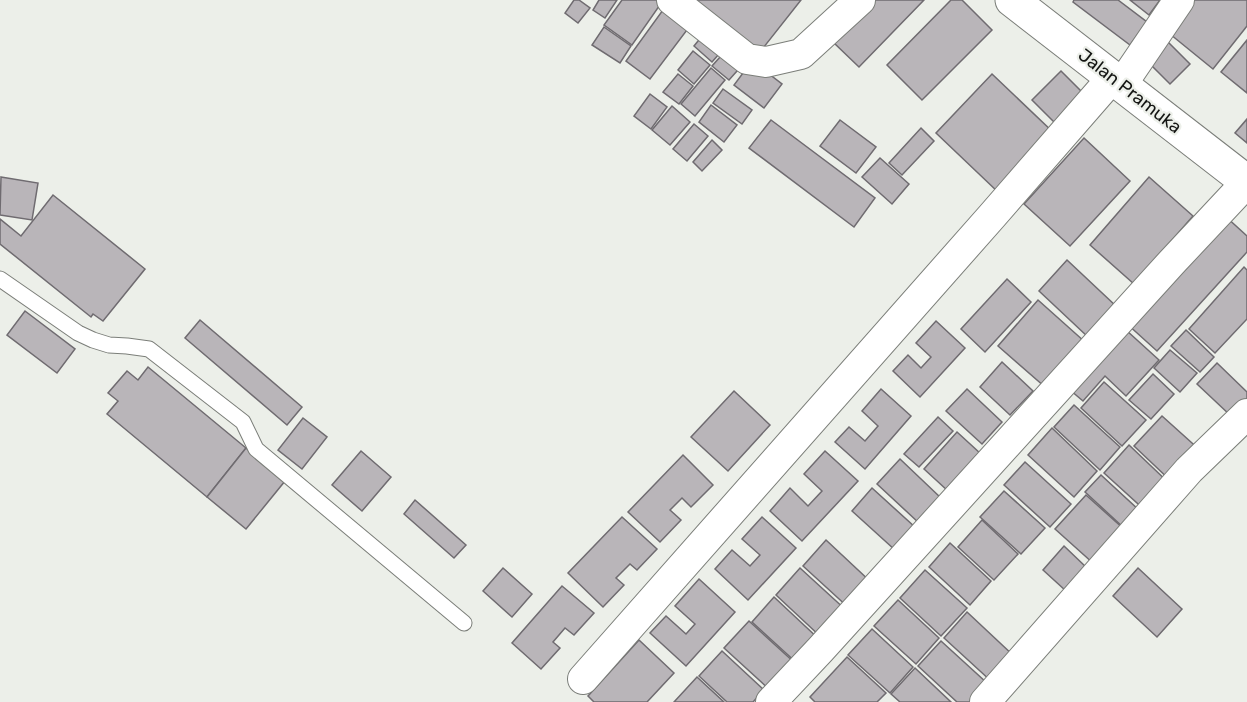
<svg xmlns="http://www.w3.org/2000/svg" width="1247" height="702" font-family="Rubik,sans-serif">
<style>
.building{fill:#b9b5b9;stroke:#6f6b70;stroke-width:1.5}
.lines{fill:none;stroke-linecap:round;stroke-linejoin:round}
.service-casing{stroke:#7b7e79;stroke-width:17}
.minor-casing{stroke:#7b7e79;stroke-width:32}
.primary-casing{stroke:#7b7e79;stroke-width:35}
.service{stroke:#fff;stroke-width:15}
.minor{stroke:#fff;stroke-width:30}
.primary{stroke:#fff;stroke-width:33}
.labels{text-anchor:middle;stroke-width:4.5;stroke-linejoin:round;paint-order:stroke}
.street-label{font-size:18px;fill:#141513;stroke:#ecefe9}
</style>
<rect width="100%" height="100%" fill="#ecefe9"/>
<g class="building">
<path d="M574,0H579L590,8L578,23L565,13Z"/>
<path d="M599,0H617L605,18L593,10Z"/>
<path d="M622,0H659L662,2L632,45L604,25Z"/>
<path d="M684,0H801L756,57Z"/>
<path d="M875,0H924L859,67L834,43Z"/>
<path d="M951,0H962L992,30L922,100L887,65Z"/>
<path d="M1074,0H1118L1147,22L1130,45L1073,2Z"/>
<path d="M1130,0H1160L1149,15Z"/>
<path d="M1189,0H1247V26L1213,69L1165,30Z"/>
<path d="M668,3L693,22L650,79L626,61Z"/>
<path d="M604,27L631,46L620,63L592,45Z"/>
<path d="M707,30L726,46L712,62L694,46Z"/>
<path d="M1166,40L1190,64L1170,84L1146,60Z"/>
<path d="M1247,40V93L1221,72Z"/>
<path d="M729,47L745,62L729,80L712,66Z"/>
<path d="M693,51L710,65L694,84L678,70Z"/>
<path d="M752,61L782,84L764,108L734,85Z"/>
<path d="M711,68L725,80L695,116L681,104Z"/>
<path d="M1061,71L1088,98L1059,127L1032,100Z"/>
<path d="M678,74L693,86L679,104L663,92Z"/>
<path d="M992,74L1055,134L999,193L936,133Z"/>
<path d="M723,89L752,110L742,124L713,103Z"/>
<path d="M650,94L667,107L651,129L634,116Z"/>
<path d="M711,105L737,125L724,142L699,122Z"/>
<path d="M672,106L690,122L670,145L652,130Z"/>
<path d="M1247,119V143L1235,133Z"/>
<path d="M771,120L875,198L854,227L749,148Z"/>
<path d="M840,120L876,147L856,173L820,146Z"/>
<path d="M694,124L708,136L687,161L673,149Z"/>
<path d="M921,128L934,141L902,175L889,163Z"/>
<path d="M1084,138L1130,181L1070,246L1024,204Z"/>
<path d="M712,140L722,150L702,171L693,162Z"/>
<path d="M880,158L909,184L892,204L862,177Z"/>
<path d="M1,177L38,183L32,220L0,215Z"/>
<path d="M1149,177L1193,216L1134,284L1090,245Z"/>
<path d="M53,195L145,269L103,321L93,314L91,317L0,244V219L21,236Z"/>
<path d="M1224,215L1247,236V252L1157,351L1126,323Z"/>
<path d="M1067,260L1117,307L1088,337L1039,291Z"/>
<path d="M1244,267L1247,270V319L1215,353L1189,329Z"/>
<path d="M1007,279L1031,302L985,352L961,329Z"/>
<path d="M1038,300L1085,342L1045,387L998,346Z"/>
<path d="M25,311L75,349L57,373L7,335Z"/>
<path d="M200,320L302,407L287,425L185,338Z"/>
<path d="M936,321L965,348L920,397L893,371L908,355L921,368L931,357L916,343Z"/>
<path d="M1126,330L1159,360L1126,396L1105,376L1083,401L1070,390Z"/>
<path d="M1186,330L1214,357L1200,372L1171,346Z"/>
<path d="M1170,350L1197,373L1180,392L1154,368Z"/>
<path d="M1002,362L1033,391L1010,415L980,387Z"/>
<path d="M1217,363L1247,392V399L1231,416L1197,384Z"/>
<path d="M148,367L246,448L207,497L107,414L118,401L108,393L127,371L138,380Z"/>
<path d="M1153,374L1174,394L1151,419L1129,400Z"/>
<path d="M1104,382L1146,420L1122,446L1081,408Z"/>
<path d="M881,389L911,416L865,469L835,442L849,427L865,441L878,426L862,411Z"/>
<path d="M967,389L1002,422L982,444L946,411Z"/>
<path d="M734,391L770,425L728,471L691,437Z"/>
<path d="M1074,405L1120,447L1100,470L1054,427Z"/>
<path d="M1162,416L1202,452L1173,483L1134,446Z"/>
<path d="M938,417L953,431L919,467L904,454Z"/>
<path d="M303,418L327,437L302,469L278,450Z"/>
<path d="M1052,428L1097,471L1074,497L1028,455Z"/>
<path d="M957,432L981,454L948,491L924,469Z"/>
<path d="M1129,445L1172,486L1148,513L1104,473Z"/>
<path d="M246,448L285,481L246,529L207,497Z"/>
<path d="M361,451L391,477L362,511L332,485Z"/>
<path d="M825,451L858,481L802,541L770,511L790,488L808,506L822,491L804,474Z"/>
<path d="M683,455L713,485L691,507L682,498L670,510L681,520L660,542L628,512Z"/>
<path d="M900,459L941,498L919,523L877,484Z"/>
<path d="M1025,462L1071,504L1050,527L1004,485Z"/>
<path d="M1101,475L1140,511L1124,528L1085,492Z"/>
<path d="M872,488L916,528L895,550L852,511Z"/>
<path d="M1004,491L1045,528L1021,554L980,517Z"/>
<path d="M1086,495L1125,530L1094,564L1055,529Z"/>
<path d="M415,500L466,545L454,558L404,514Z"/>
<path d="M622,517L657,549L637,570L630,564L616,578L624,585L603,607L568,573Z"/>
<path d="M762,517L796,548L748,600L715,569L732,550L750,566L760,555L742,539Z"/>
<path d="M982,520L1018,554L994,580L958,547Z"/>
<path d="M826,540L873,584L850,609L803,566Z"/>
<path d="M950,543L991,581L970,605L929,567Z"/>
<path d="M1064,546L1087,568L1066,591L1043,570Z"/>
<path d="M503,568L532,594L512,617L483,591Z"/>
<path d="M800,568L847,611L822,638L776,595Z"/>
<path d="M1138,568L1182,609L1157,637L1113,596Z"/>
<path d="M925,570L967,608L941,636L900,598Z"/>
<path d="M699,579L735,612L686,666L650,633L666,616L686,634L695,624L675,606Z"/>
<path d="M562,586L594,613L574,635L565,628L553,642L560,648L541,669L512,643Z"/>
<path d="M774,597L821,641L799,665L752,622Z"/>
<path d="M898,600L939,638L916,664L874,626Z"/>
<path d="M967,612L1015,657L992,682L944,638Z"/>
<path d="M749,621L796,664L771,691L724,648Z"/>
<path d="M872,629L913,667L890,693L848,655Z"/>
<path d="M639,640L674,673L647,702H594L588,696Z"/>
<path d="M941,641L987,683L970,702H957L918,666Z"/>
<path d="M722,651L764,690L753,702H727L699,676Z"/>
<path d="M847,657L886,693L877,702H815L810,697Z"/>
<path d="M915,668L951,702H900L891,694Z"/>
<path d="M697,677L724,702H674Z"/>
</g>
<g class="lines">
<defs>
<path id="service" d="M0,279L78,333L93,340L109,345L127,346L149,349L243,422L256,449L464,623"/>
<g id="minor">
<path d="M672,0L747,59L766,62L801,54L860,0"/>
<path d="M1122,84L1179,0"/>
<path d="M583,679L992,216L1113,77"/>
<path d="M771,702L820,650L1172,262L1247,182"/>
<path d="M985,702L1189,470L1247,414"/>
</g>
<path id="primary" d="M1012,0L1247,182"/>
</defs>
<use href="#service" class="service-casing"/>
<use href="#minor" class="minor-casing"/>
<use href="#primary" class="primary-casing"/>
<use href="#service" class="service"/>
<use href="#minor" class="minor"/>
<use href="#primary" class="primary"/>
</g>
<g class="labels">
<g class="street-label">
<text transform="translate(1130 91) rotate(38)" y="6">Jalan Pramuka</text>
</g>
</g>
</svg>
